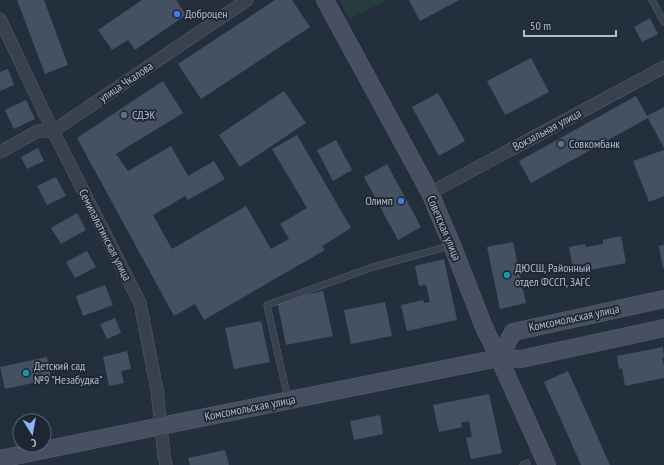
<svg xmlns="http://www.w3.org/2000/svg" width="664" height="465" font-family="'PT Sans Narrow',sans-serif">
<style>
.green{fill:#263c3f}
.building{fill:#455162}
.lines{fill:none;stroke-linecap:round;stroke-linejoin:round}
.service-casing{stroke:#565f6c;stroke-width:7}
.minor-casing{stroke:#565f6c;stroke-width:13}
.secondary-casing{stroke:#565f6c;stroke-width:18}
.service{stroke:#38414e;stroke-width:6}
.minor{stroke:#38414e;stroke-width:12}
.secondary{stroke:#465061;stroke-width:17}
.shop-dot{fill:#3f7fe0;stroke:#1d2633;stroke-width:1.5}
.service-dot{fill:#5c6f8a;stroke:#1d2633;stroke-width:1.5}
.culture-dot{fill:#0f9aa8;stroke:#1d2633;stroke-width:1.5}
.labels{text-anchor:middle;stroke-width:3.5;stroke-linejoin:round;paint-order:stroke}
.poi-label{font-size:12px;fill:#b4bcc9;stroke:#1d2633;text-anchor:start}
.street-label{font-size:12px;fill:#b4bcc9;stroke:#1d2633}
</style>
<rect width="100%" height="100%" fill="#242f3e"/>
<path class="green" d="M340,0H388L349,19Z"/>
<g class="building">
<path d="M17,0H44L68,65L45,74Z"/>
<path d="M142,0H176L186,15L135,50L128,40L112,50L98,30Z"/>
<path d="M275,0H292L310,27L201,99L178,64Z"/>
<path d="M409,0H459L420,21Z"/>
<path d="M650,18L658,34L642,42L634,27Z"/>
<path d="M531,58L549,92L505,115L487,81Z"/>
<path d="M8,69L14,85L0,91V72Z"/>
<path d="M163,81L183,113L116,154L128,171L171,146L188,176L214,161L225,179L188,200L185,196L153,215L172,249L246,206L271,249L289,239L280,224L307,208L272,149L297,135L351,228L322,246L325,250L204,320L195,304L174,316L77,138Z"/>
<path d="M284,91L306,123L240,167L219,135Z"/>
<path d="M438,93L465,141L439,156L412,107Z"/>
<path d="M636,96L647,116L664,107V148L648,118L531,183L519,161Z"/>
<path d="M26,100L35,119L14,129L5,110Z"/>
<path d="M336,140L352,170L333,181L317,150Z"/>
<path d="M38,148L44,161L27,169L21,157Z"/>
<path d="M664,150V196L649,202L633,161Z"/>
<path d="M387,164L421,227L398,240L364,177Z"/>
<path d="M56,177L66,196L47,205L37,186Z"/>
<path d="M77,213L86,230L61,244L51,228Z"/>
<path d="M621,236L626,263L574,273L569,247L585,244L586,247L603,244V240Z"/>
<path d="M513,242L526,303L500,309L487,247Z"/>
<path d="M664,245V268H663L659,246Z"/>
<path d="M87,251L96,267L75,278L66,262Z"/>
<path d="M444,259L457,320L407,331L401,305L423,300L424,303L430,302L426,285L419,286L415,266Z"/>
<path d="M105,285L113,305L83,316L76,296Z"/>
<path d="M323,291L333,336L286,345L277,301Z"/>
<path d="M385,302L392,336L351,344L344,310Z"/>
<path d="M115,318L121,333L107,339L100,324Z"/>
<path d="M261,321L270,362L234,369L225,328Z"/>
<path d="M663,347L664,358H662L664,365V378L625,386L622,368L619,369L617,356Z"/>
<path d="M127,351L131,369L121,371L124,383L109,386L103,357Z"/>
<path d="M47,357L51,379L5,389L0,367Z"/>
<path d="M568,371L610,465H581L544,382Z"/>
<path d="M489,394L502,453L471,459L466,438L472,437L469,421L461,423L462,427L439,432L433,405Z"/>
<path d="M380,415L383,434L354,440L350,421Z"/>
<path d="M225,450L229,465H190L188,458Z"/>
</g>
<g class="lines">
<defs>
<g id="service">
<path d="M652,0L664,22"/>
<path d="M288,399L267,305L373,267L450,246"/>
<path d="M523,465L527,463"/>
</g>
<g id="minor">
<path d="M0,19L53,131L140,303L157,390L164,456L166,465"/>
<path d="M0,152L38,131H53L247,0"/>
<path d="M430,193L664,67"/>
</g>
<g id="secondary">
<path d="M325,0L430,193L452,245L484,327L499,358L547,465"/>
<path d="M499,358L513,332L664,299"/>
<path d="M0,459L161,426L499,358L521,359L664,328"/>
</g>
</defs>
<use href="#service" class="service-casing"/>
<use href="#minor" class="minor-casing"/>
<use href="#secondary" class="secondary-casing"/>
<use href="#service" class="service"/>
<use href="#minor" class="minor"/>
<use href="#secondary" class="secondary"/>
</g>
<g class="shop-dot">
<circle cx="177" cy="14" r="4"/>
<circle cx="401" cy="201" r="4"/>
</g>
<g class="service-dot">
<circle cx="124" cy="115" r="4"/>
<circle cx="561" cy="144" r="4"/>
</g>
<g class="culture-dot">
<circle cx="507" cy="275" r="4"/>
<circle cx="26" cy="373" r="4"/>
</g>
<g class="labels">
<g class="poi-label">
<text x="185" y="18">Доброцен</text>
<text x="132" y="119">СДЭК</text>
<text x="569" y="148">Совкомбанк</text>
<text x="393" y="205" text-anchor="end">Олимп</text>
<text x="515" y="272">ДЮСШ, Районный<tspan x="515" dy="14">отдел ФССП, ЗАГС</tspan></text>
<text x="34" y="370">Детский сад<tspan x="34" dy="14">№9 "Незабудка"</tspan></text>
</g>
<g class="street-label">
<text transform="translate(126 82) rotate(-34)" y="4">улица Чкалова</text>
<text transform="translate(547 130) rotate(-28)" y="4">Вокзальная улица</text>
<text transform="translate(444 228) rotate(67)" y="4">Советская улица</text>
<text transform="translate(105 235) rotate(63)" y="4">Семипалатинская улица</text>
<text transform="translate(574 318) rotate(-12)" y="4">Комсомольская улица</text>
<text transform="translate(250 408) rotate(-11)" y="4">Комсомольская улица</text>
</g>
</g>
<g transform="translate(32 433) rotate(169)"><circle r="19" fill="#1d2633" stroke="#59626f"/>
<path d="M0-3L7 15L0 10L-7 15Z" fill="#8ab4f8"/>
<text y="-6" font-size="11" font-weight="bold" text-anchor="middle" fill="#b4bcc9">С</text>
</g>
<path d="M524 30v6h92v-6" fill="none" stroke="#b4bcc9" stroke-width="2"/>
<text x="530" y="30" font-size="12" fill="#b4bcc9" stroke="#1d2633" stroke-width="3" paint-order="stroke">50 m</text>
</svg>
